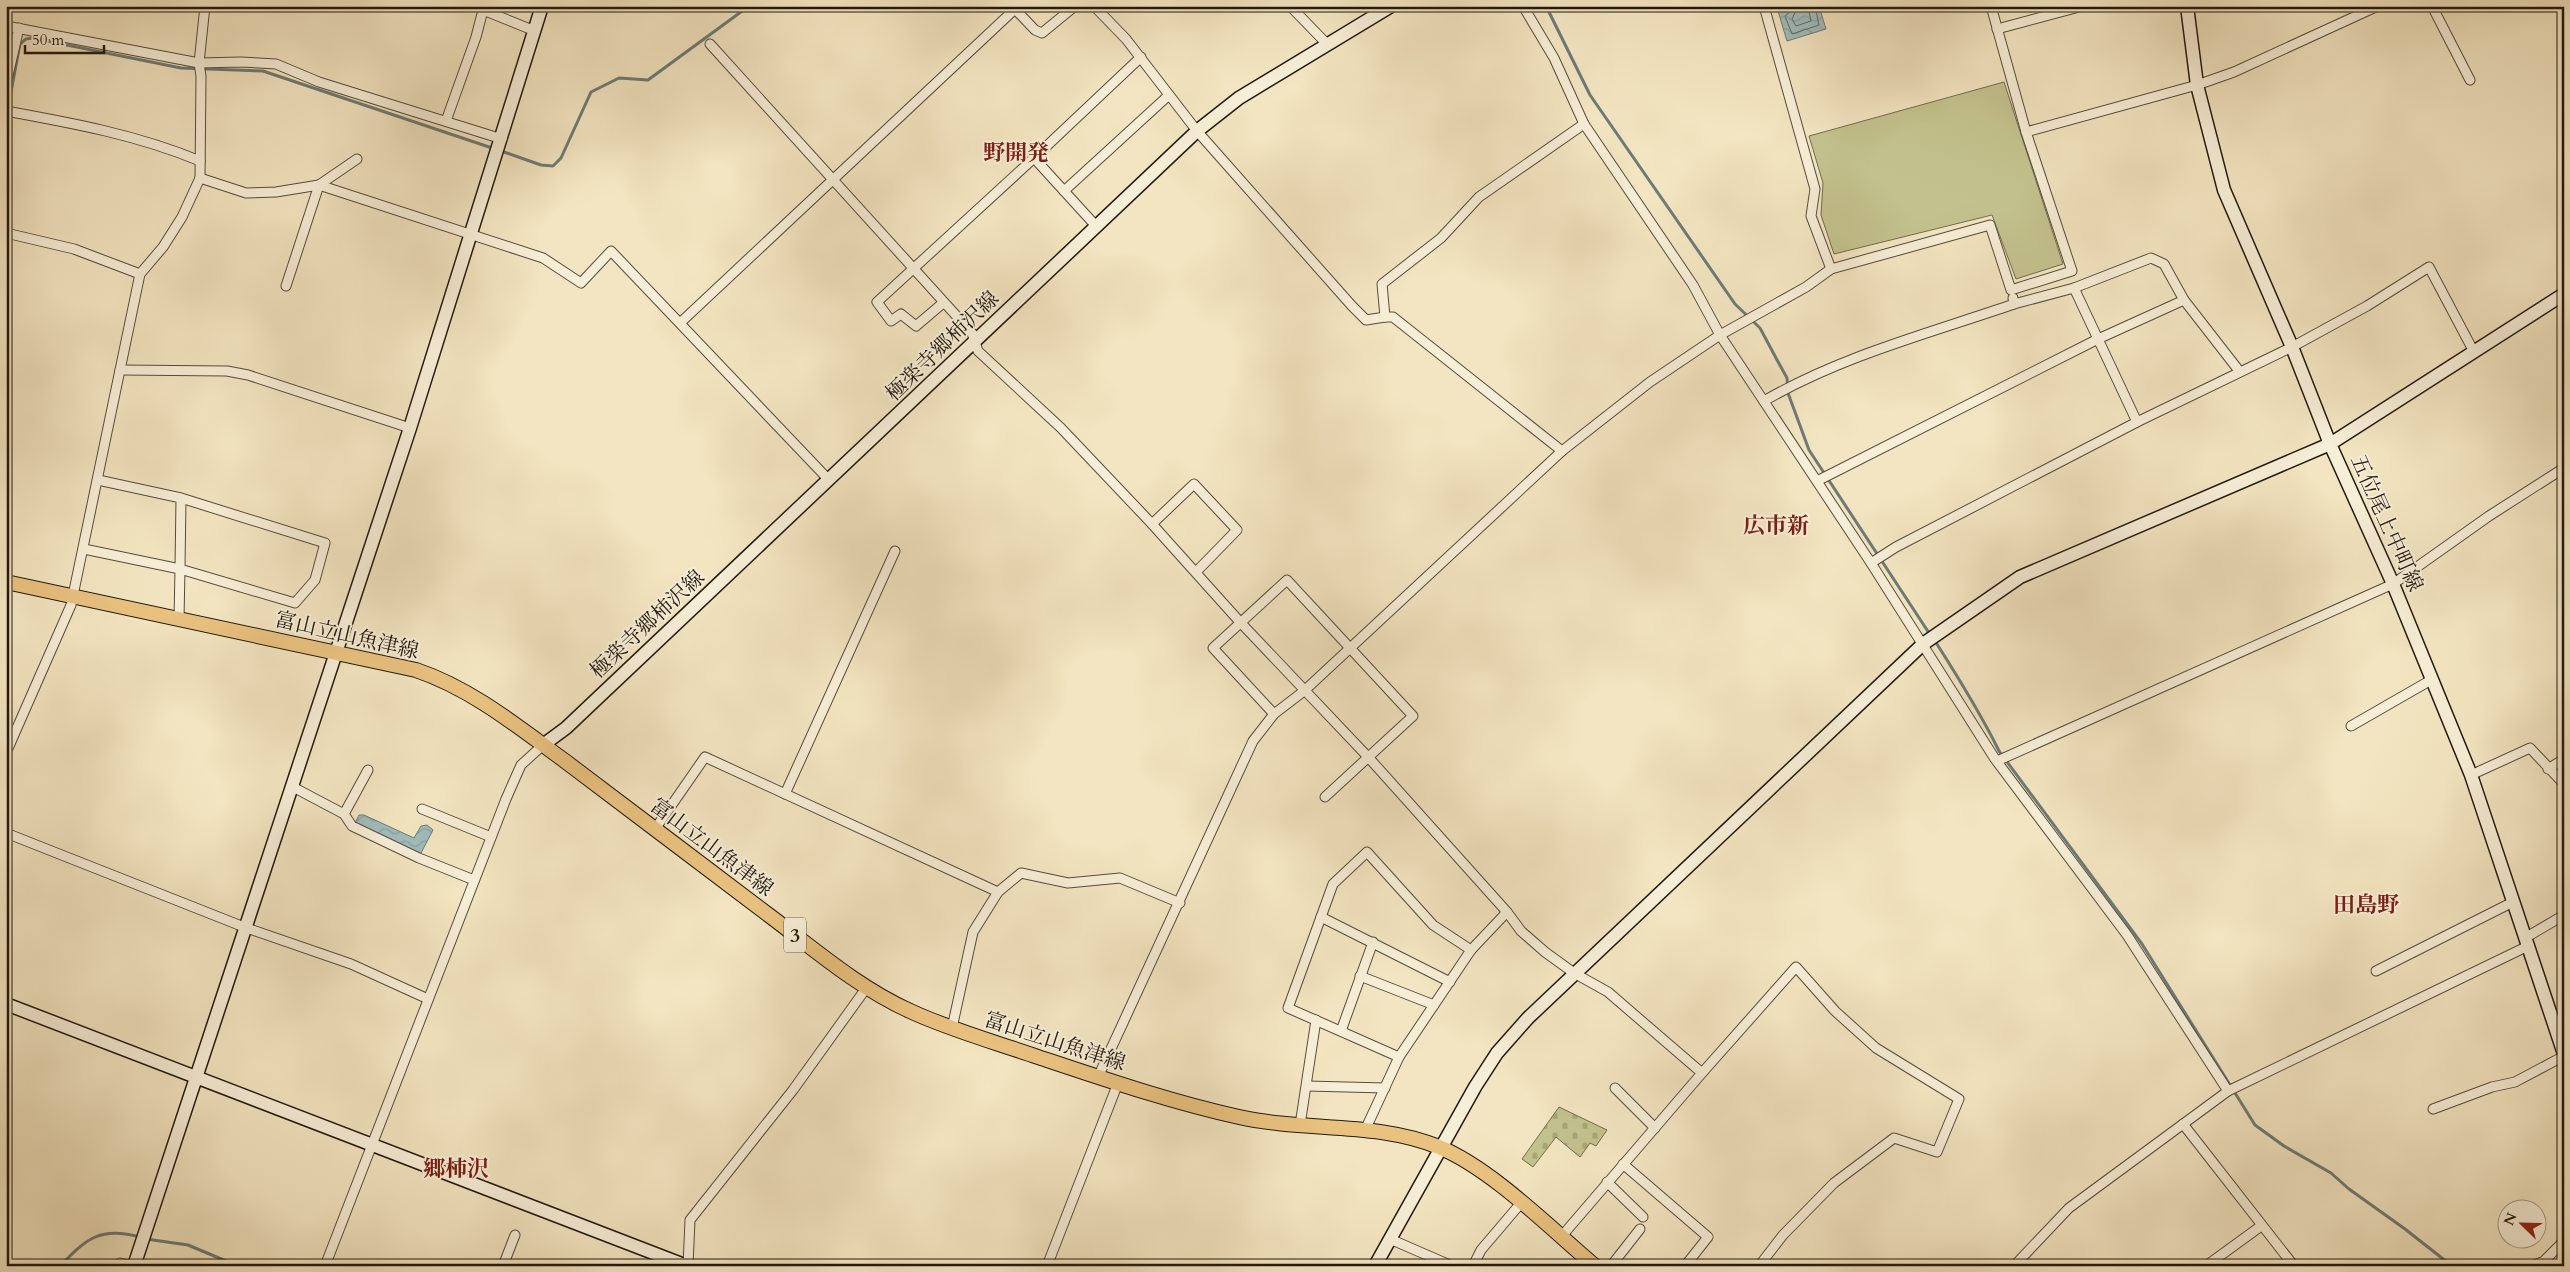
<svg xmlns="http://www.w3.org/2000/svg" width="2570" height="1272" font-family="Cardo,'Noto Serif JP',serif">
<style>
.cemetery{fill:url(#cemetery-stones);stroke:#726e4e}
.pitch{fill:#c3c28e;stroke:#726e4e}
.water{fill:url(#water-waves);stroke:#6d7b77}
.lines{fill:none;stroke-linecap:round;stroke-linejoin:round}
.shore{stroke:#606a66;stroke-width:1}
.stream{stroke:#6d7b77;stroke-width:3}
.street-casing{stroke:#564c3c;stroke-width:11}
.secondary-casing{stroke:#21190f;stroke-width:15}
.primary-casing{stroke:#21190f;stroke-width:16}
.street{stroke:#f7eed7;stroke-width:9}
.secondary{stroke:#f7eed7;stroke-width:12}
.primary{stroke:#eac280;stroke-width:14}
.labels{text-anchor:middle;stroke-width:4;stroke-linejoin:round;paint-order:stroke}
.shield{fill:#f7eed7;stroke:#61594b;stroke-width:1}
.shield-label{font-size:20px;font-weight:bold;fill:#21190f}
.street-label{font-size:21px;fill:#21190f;stroke:#f7eed7}
.neighbourhood-label{font-size:22px;font-weight:bold;fill:#7a1f14;stroke:#f7eed7}
</style>
<defs>
<pattern id="cemetery-stones" width="16" height="16" patternUnits="userSpaceOnUse" patternTransform="scale(1.25)"><rect width="16" height="16" fill="#c3c28e"/><path d="M2 7V4a2 2 0 0 1 4 0v3zM10 15v-3a2 2 0 0 1 4 0v3z" fill="#a7a679"/></pattern>
<pattern id="water-waves" width="16" height="10" patternUnits="userSpaceOnUse" patternTransform="scale(1.25)"><rect width="16" height="10" fill="#a0bcbd"/><path d="M0 5q4-4 8 0t8 0" fill="none" stroke="#8aa1a1"/></pattern>
</defs>
<rect width="100%" height="100%" fill="#f3e5c1"/>
<filter id="stains"><feTurbulence type="fractalNoise" baseFrequency=".004" numOctaves="4"/><feColorMatrix values="0 0 0 0 .2 0 0 0 0 .09 0 0 0 0 .02 0 0 0 .5 -.17"/></filter>
<radialGradient id="worn" r=".72"><stop offset=".6" stop-color="#630" stop-opacity="0"/><stop offset="1" stop-color="#630" stop-opacity=".3"/></radialGradient>
<path class="cemetery" d="M1559,1107L1607,1130L1596,1146L1590,1143L1580,1157L1556,1137L1533,1167L1522,1159Z"/>
<path class="pitch" d="M2004,82L2063,264L2016,279L1992,215L1834,254L1821,215L1823,183L1809,136Z"/>
<g class="water">
<path d="M1794,6H1819L1826,29L1787,41L1778,11Z"/>
<path d="M359,815H364L414,838L421,826L427,825L433,830L420,855L355,823Z"/>
</g>
<g class="lines">
<g class="shore">
<path d="M1792,6L1791,11L1785,16L1792,34L1819,25L1815,6"/>
<path d="M1798,6L1792,19L1796,26L1811,21L1808,6"/>
</g>
<g class="stream">
<path d="M1546,6L1590,95L1735,304L1760,328L1776,358L1787,378L1788,393L1809,450L1931,636"/>
<path d="M6,118L20,44L26,39L32,38L181,68L263,71L495,149"/>
<path d="M501,151L541,165L553,166L561,158L591,92L619,78L648,80L749,6"/>
<path d="M1935,641C1958,677 1980,712 1999,751L2142,944L2255,1125L2284,1146L2331,1173L2349,1189L2405,1229L2452,1266"/>
<path d="M146,1239L188,1245L238,1266"/>
<path d="M60,1266C86,1239 100,1226 140,1237"/>
</g>
<defs>
<g id="street">
<path d="M1094,6L1126,39L1197,131L1352,306L1366,320L1385,317"/>
<path d="M1290,6L1327,44"/>
<path d="M1523,6L1554,58L1584,124L1693,285L1720,335L1871,563L1995,759L2127,935L2228,1091"/>
<path d="M1764,6L1815,189L1811,216L1831,269"/>
<path d="M2432,6L2470,80"/>
<path d="M6,26L199,63L241,62L276,64L319,82L502,139"/>
<path d="M1997,29L2083,6"/>
<path d="M710,44L972,333L978,351L1061,428L1152,524L1240,622L1369,758L1507,912L1521,931L1545,952L1574,973L1608,992L1702,1073"/>
<path d="M6,84L19,28"/>
<path d="M6,111C72,123 138,135 200,161"/>
<path d="M446,121L476,37L483,10L535,31"/>
<path d="M2026,132L2197,85L2234,72L2378,6"/>
<path d="M357,159L319,185L543,258L581,283L611,251L828,479"/>
<path d="M200,178L246,193L276,192L319,185L286,286"/>
<path d="M1064,191L1169,95"/>
<path d="M1096,226L1034,158L1141,57"/>
<path d="M6,233L74,249L140,274"/>
<path d="M2151,258L2164,264L2184,300L2098,339L2074,288Z"/>
<path d="M2013,298L2014,304L2074,288"/>
<path d="M2184,300L2240,372"/>
<path d="M943,303L916,326L901,314L891,321L877,302L1034,158"/>
<path d="M680,323L1015,9L1035,30L1042,33L1075,6"/>
<path d="M120,370L227,371L248,375L410,428"/>
<path d="M1764,401C1841,356 1930,333 2014,304"/>
<path d="M1562,451L1393,317H1385L1382,284L1441,238L1479,197L1584,124"/>
<path d="M98,480L181,498L180,569L295,603L315,580L325,543L181,498"/>
<path d="M1817,481L2098,339L2137,422"/>
<path d="M1152,524L1194,484L1237,530L1196,572"/>
<path d="M84,549L180,569L179,619"/>
<path d="M1871,563L1896,547L2137,422L2292,347L2367,306L2429,267L2474,352"/>
<path d="M1274,714L1213,648L1287,580L1413,716L1325,797"/>
<path d="M2351,726L2431,680"/>
<path d="M6,753L71,605L140,274L163,247L182,217L200,178L201,76L199,63L205,6"/>
<path d="M1997,761L2393,584L2489,516L2564,468"/>
<path d="M2548,769L2564,759"/>
<path d="M2471,775L2530,748L2564,784"/>
<path d="M291,786L344,814L352,826L419,858L474,880"/>
<path d="M785,794L895,551"/>
<path d="M422,809L491,837"/>
<path d="M344,814L368,770"/>
<path d="M655,829L705,757L998,892"/>
<path d="M6,833L244,927L351,964L428,999"/>
<path d="M1321,917L1450,982"/>
<path d="M2525,938L2564,915"/>
<path d="M2376,971L2513,902"/>
<path d="M1360,976L1434,1005"/>
<path d="M952,1028L973,932L998,892L1021,873L1068,883L1120,878L1180,903"/>
<path d="M1341,1031L1373,942"/>
<path d="M1399,1057L1288,1008L1333,884L1367,852L1433,925L1471,950"/>
<path d="M1098,1077L1253,741L1274,714L1304,691L1562,451L1650,382L1720,335L1806,287L1831,269L1990,225L2011,290L2072,271L2026,132L1991,6"/>
<path d="M1307,1086L1385,1088"/>
<path d="M1615,1088L1655,1128"/>
<path d="M2433,1109L2492,1087L2515,1082L2564,1056"/>
<path d="M2183,1124L2294,1266"/>
<path d="M1300,1125L1316,1020"/>
<path d="M1366,1128L1399,1057L1471,950L1507,912"/>
<path d="M1623,1164L1708,1237L1685,1266"/>
<path d="M1607,1182L1643,1217"/>
<path d="M1561,1237L1702,1073L1796,967L1835,1011L1876,1048L1959,1099L1937,1152L1894,1138L1834,1183L1783,1235L1759,1266"/>
<path d="M1390,1239L1452,1266"/>
<path d="M119,1266L120,1263L131,1266"/>
<path d="M325,1266L506,799L521,765L543,745"/>
<path d="M503,1266L515,1235"/>
<path d="M688,1266L690,1220L793,1090L867,987"/>
<path d="M1047,1266L1118,1083"/>
<path d="M1473,1266L1481,1250L1521,1203"/>
<path d="M1611,1266L1640,1229"/>
<path d="M2014,1266L2069,1208L2228,1091L2528,946"/>
<path d="M2206,1266L2261,1226"/>
<path d="M2532,1266L2544,1261L2564,1241"/>
</g>
<g id="secondary">
<path d="M2187,6L2197,85L2224,190L2292,347L2330,444L2393,584L2471,775L2564,1054"/>
<path d="M543,745L566,728L1197,131L1239,98L1391,6"/>
<path d="M6,1004L687,1266"/>
<path d="M134,1266L410,428L542,6"/>
<path d="M1375,1266L1475,1087L1497,1053L1528,1018L1923,644L2020,577L2330,444L2564,294"/>
</g>
<path id="primary" d="M6,582L416,670C472,689 517,726 565,761C633,813 702,864 770,916C815,950 859,988 910,1011C951,1030 995,1042 1038,1057C1104,1079 1171,1102 1239,1117C1306,1132 1375,1121 1439,1147C1492,1169 1550,1228 1595,1266"/>
</defs>
<use href="#street" class="street-casing"/>
<use href="#secondary" class="secondary-casing"/>
<use href="#primary" class="primary-casing"/>
<use href="#street" class="street"/>
<use href="#secondary" class="secondary"/>
<use href="#primary" class="primary"/>
</g>
<g class="labels">
<rect class="shield" x="784" y="917.5" width="22" height="35" rx="4"/>
<g class="shield-label">
<text x="795" y="942">3</text>
</g>
<g class="street-label">
<text transform="translate(942 346) rotate(-44)" y="7">極楽寺郷柿沢線</text>
<text transform="translate(2387 523) rotate(66)" y="7">五位尾上中町線</text>
<text transform="translate(647 624) rotate(-43)" y="7">極楽寺郷柿沢線</text>
<text transform="translate(347 635) rotate(13)" y="7">富山立山魚津線</text>
<text transform="translate(712 847) rotate(37)" y="7">富山立山魚津線</text>
<text transform="translate(1055 1041) rotate(18)" y="7">富山立山魚津線</text>
</g>
<g class="neighbourhood-label">
<text x="1016" y="160">野開発</text>
<text x="1776" y="533">広市新</text>
<text x="2366" y="912">田島野</text>
<text x="456" y="1176">郷柿沢</text>
</g>
</g>
<rect width="2570" height="1272" fill="none" stroke="#f3e5c1" stroke-width="25"/>
<rect x="8" y="8" width="2555" height="1257" fill="none" stroke="#21190f" stroke-width="2.5"/>
<rect x="12" y="12" width="2545" height="1247" fill="none" stroke="#21190f"/>
<g transform="translate(2522 1224) rotate(293)"><circle r="24" fill="#f7eed7" stroke="#a19987"/>
<path d="M0-4L9 19L0 12L-9 19Z" fill="#8f2418"/>
<text y="-8" font-size="14" font-weight="bold" text-anchor="middle" fill="#21190f">N</text>
</g>
<path d="M25 45v8h79v-8" fill="none" stroke="#21190f" stroke-width="2.5"/>
<text x="32" y="45" font-size="15" fill="#21190f" stroke="#f7eed7" stroke-width="4" paint-order="stroke">50 m</text>
<rect width="100%" height="100%" filter="url(#stains)"/>
<rect width="100%" height="100%" fill="url(#worn)"/>
</svg>
